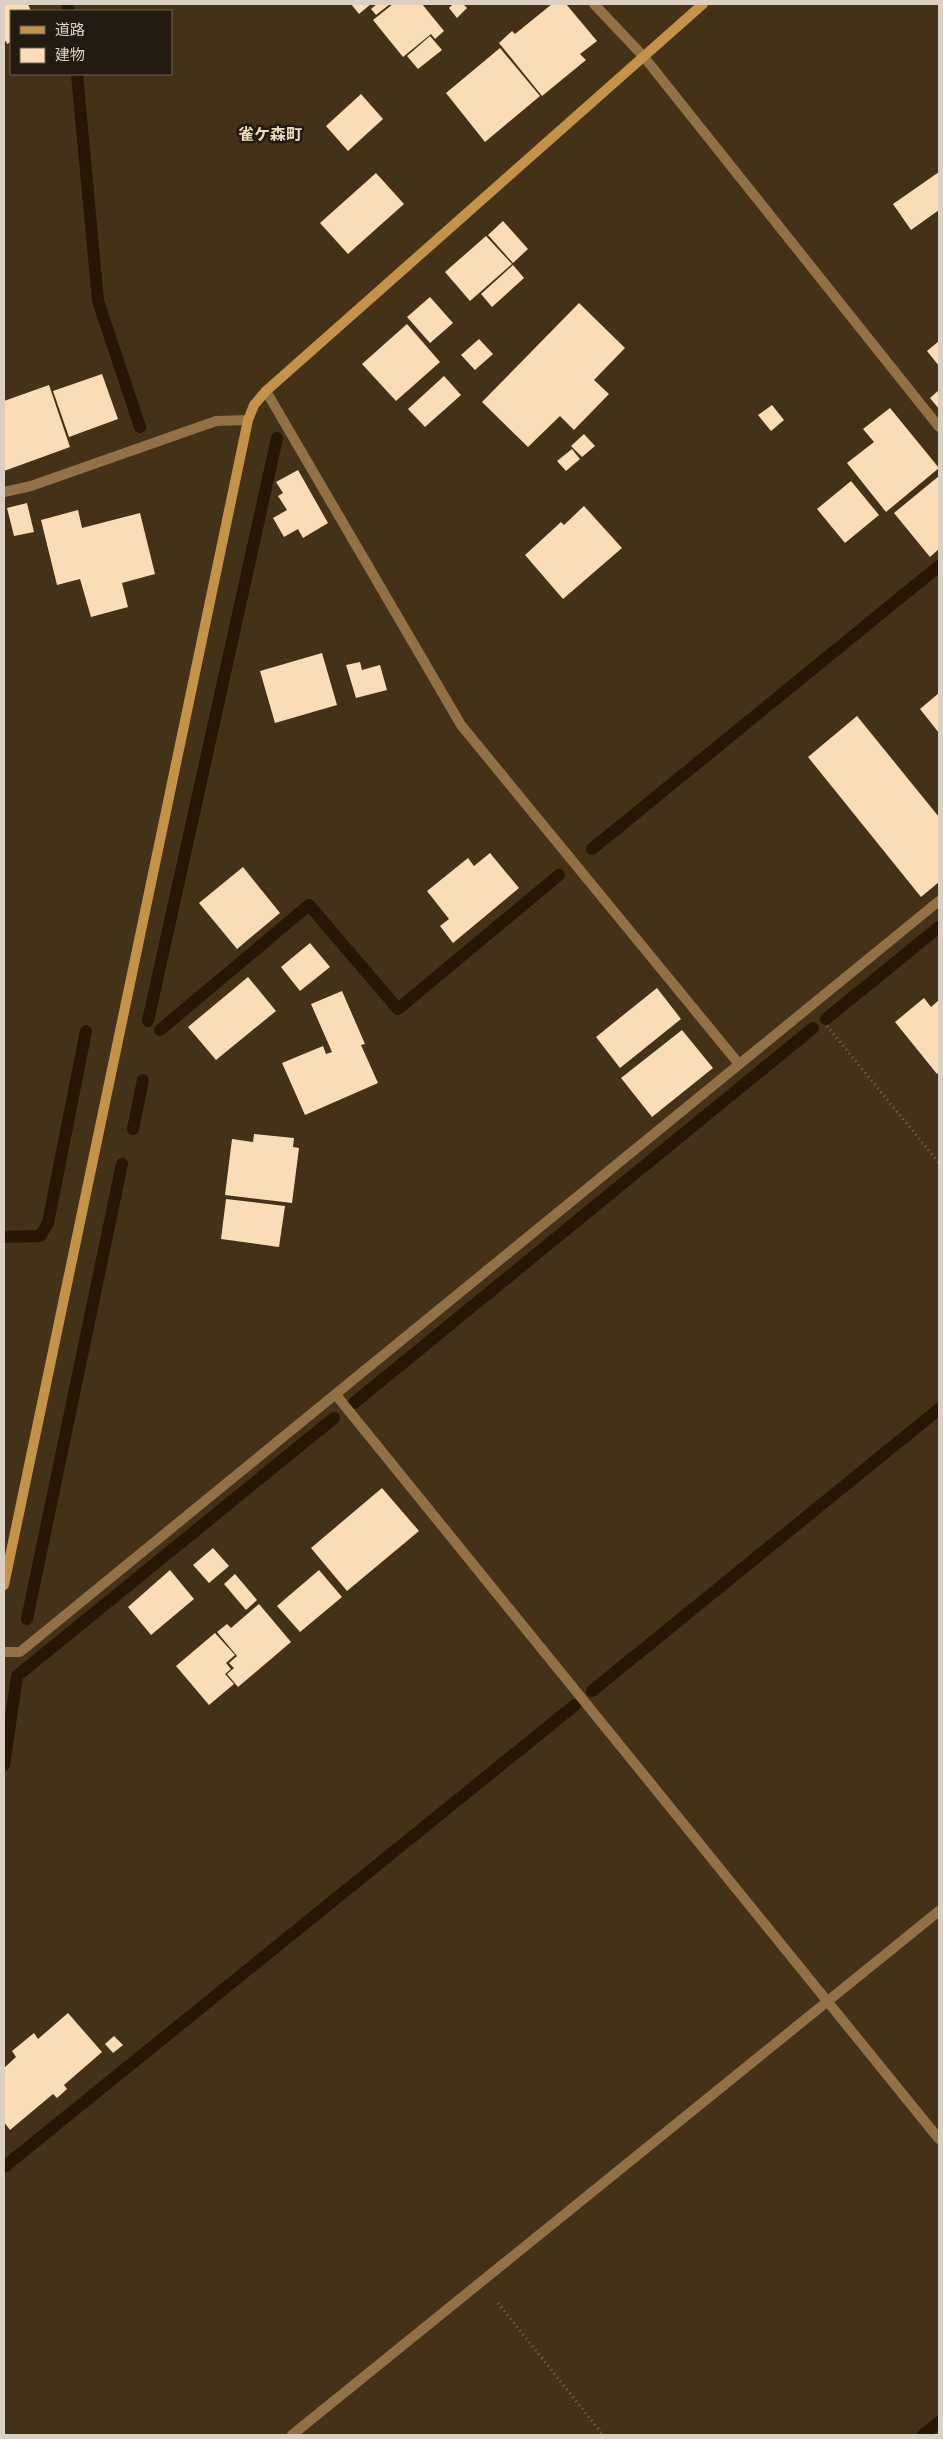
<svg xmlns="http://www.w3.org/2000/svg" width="943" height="2439" font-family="Roboto,'Noto Sans JP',sans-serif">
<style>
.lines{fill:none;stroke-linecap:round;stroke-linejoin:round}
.stream{stroke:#251703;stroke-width:12}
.building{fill:#faddb6}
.path{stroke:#7b6b56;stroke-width:3;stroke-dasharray:1 4;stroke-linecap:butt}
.street{stroke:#917145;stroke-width:10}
.secondary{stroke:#c59249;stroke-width:10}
.labels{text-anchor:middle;stroke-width:5;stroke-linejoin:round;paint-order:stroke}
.quarter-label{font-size:16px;font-weight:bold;fill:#f2dbbd;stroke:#231b10}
</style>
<rect width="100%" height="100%" fill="#433118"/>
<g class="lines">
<g class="stream">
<path d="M67,4L69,11"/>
<path d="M77,74L98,301L140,427"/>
<path d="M592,849L939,566"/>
<path d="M826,1019L939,927"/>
<path d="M148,1021L277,438"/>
<path d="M160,1030L309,905L398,1009L559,875"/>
<path d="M133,1129L143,1080"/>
<path d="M4,1237L40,1236L48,1223L86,1031"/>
<path d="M354,1403L813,1028"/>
<path d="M27,1619L122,1164"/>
<path d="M592,1691L939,1409"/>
<path d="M4,1765L17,1676L334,1418"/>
<path d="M4,2167L575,1705"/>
<path d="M923,2435L939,2422"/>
</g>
</g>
<g class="building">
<path d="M4,4H28L31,11H11V42L7,44L6,41L4,42Z"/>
<path d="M351,4H371L359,14Z"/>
<path d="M377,4H390L376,15L371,9Z"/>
<path d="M393,4H422L444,31L435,39L431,34L403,57L373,20Z"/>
<path d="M453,4H463L467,8L457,18L449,8Z"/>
<path d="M552,4H566L597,41L580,54L586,60L542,96L499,43L512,31L515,34Z"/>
<path d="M430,36L442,50L418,69L407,56Z"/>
<path d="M500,48L540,96L485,142L446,93Z"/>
<path d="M361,94L383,119L348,151L326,126Z"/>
<path d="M939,172V210L911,230L893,204Z"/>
<path d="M376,173L404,204L348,254L320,223Z"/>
<path d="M503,221L528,249L513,263L488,235Z"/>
<path d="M486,236L512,264L470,301L445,272Z"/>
<path d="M513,265L524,278L492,307L481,294Z"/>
<path d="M430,297L453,323L430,343L407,317Z"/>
<path d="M579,303L625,348L594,380L609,394L574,430L560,416L528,447L482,402Z"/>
<path d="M407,324L440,362L396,401L362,364Z"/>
<path d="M479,339L493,354L475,370L461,355Z"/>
<path d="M939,341V366L927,351Z"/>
<path d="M102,374L118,419L69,437L53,391Z"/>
<path d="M444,376L461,395L425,427L408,409Z"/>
<path d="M49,385L70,447L4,471V401Z"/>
<path d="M939,390V409L930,398Z"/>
<path d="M772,405L784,420L771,431L758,415Z"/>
<path d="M890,408L939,468L886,512L847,463L874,442L863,429Z"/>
<path d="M584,434L595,446L582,457L571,446Z"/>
<path d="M572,449L580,459L566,471L557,461Z"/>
<path d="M298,470L328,523L303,538L298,529L284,537L273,518L287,510L278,496L283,493L276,482Z"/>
<path d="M939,476V549L930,557L894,513Z"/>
<path d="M851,481L879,515L845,543L817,509Z"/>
<path d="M27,503L34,532L14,536L7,508Z"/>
<path d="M584,506L622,548L563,599L525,555L561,522L564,525Z"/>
<path d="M78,510L82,528L140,513L155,574L122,583L128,607L91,617L80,579L57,585L41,520Z"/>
<path d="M322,653L337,705L275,723L260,671Z"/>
<path d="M360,662L362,670L380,665L387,690L356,698L346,665Z"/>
<path d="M939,693V733L920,709Z"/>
<path d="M857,716L939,817V882L921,897L808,757Z"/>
<path d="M490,853L519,888L453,943L440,926L449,919L427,891L468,858L474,866Z"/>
<path d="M243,867L280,913L237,949L199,903Z"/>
<path d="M310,943L330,967L300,991L281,967Z"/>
<path d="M248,977L276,1011L216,1060L188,1027Z"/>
<path d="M657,988L681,1019L620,1068L596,1037Z"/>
<path d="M342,991L365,1044L361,1045L378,1083L305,1115L282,1063L323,1046L326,1054L332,1052L311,1004Z"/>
<path d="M924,998L931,1007L939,1000V1072L937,1074L895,1022Z"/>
<path d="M682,1030L713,1068L652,1117L621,1078Z"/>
<path d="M254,1134L294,1138L293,1147L299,1148L292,1203L225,1195L232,1139L253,1142Z"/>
<path d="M226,1199L285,1206L279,1247L221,1239Z"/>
<path d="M382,1488L419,1531L347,1591L311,1548Z"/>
<path d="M213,1548L229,1566L209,1583L193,1565Z"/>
<path d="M170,1570L194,1599L151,1635L128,1607Z"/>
<path d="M319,1570L342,1597L300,1632L277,1606Z"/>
<path d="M235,1574L257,1600L246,1610L224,1584Z"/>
<path d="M259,1604L291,1642L238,1687L227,1674L234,1668L229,1663L237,1656L217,1632L227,1624L231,1628Z"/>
<path d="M215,1633L235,1655L226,1663L231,1669L225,1674L234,1684L209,1705L176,1666Z"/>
<path d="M68,2013L102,2052L64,2085L67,2089L57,2098L53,2094L10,2130L4,2122V2068L16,2057L12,2051L34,2033L38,2039Z"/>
<path d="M114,2036L123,2045L113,2053L105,2044Z"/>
</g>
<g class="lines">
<g class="path">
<path d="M827,1026L939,1163"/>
<path d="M498,2303L603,2435"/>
</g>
<g class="street">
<path d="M594,4L644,57L939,427"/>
<path d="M266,391L461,725L739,1064"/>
<path d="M4,492L31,486L216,421L248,420"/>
<path d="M336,1395L939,2139"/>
<path d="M4,1652H20L939,901"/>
<path d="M292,2435L939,1911"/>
</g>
<path class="secondary" d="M4,1585L248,420L254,405L266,391L703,4"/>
</g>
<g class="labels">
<g class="quarter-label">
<text x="270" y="140">雀ケ森町</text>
</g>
</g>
<rect width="943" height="2439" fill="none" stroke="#dcd0c2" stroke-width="10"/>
<rect x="10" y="10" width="162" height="65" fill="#231b10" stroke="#6d6357"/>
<rect x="20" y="26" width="25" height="8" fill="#c59249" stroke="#6d6357"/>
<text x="55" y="35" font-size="15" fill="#dcd0c2">道路</text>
<rect x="20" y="48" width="25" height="15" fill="#faddb6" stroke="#6d6357"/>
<text x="55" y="60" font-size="15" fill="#dcd0c2">建物</text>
</svg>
